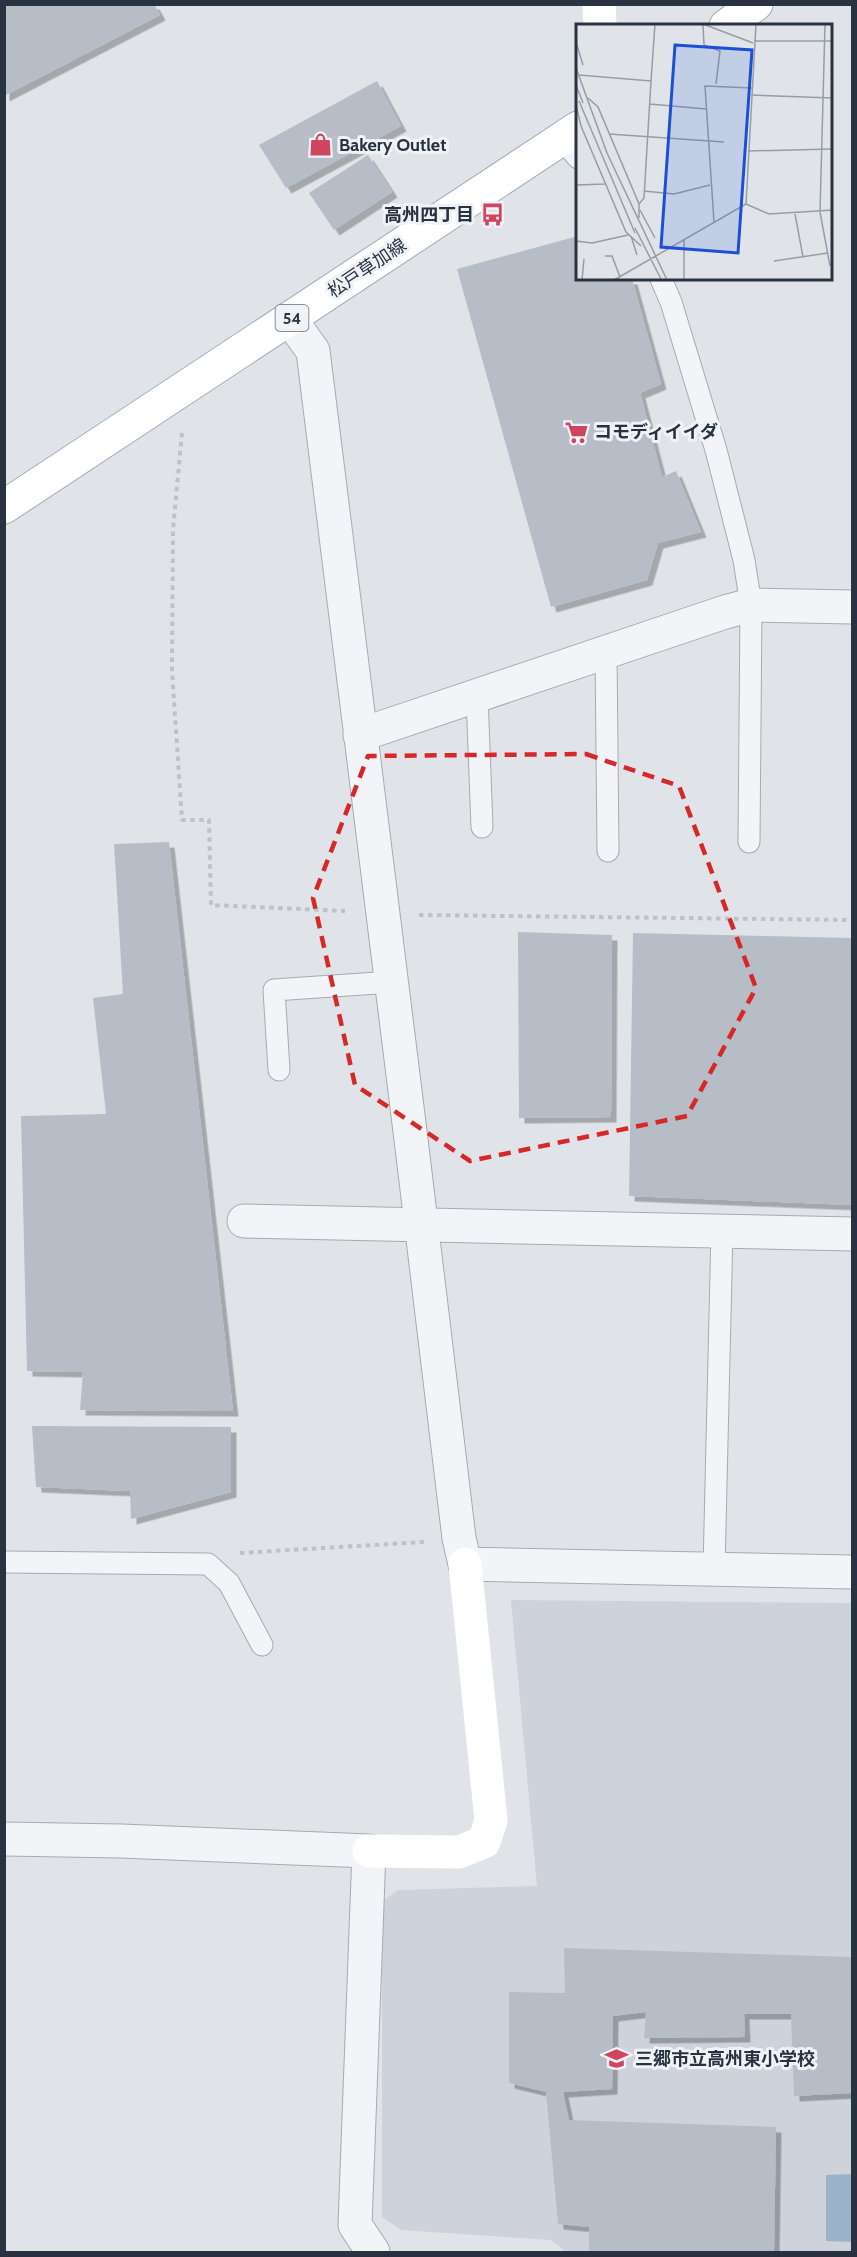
<svg xmlns="http://www.w3.org/2000/svg" width="857" height="2257" font-family="Cabin,'Noto Sans JP',sans-serif">
<style>
.built{fill:#ced3db}
.water{fill:#9ab3c9}
.building{fill:#b7bdc6;filter:url(#shadow)}
.lines{fill:none;stroke-linecap:round;stroke-linejoin:round}
.lane-casing{stroke:#a5abb3;stroke-width:23}
.street-casing{stroke:#a5abb3;stroke-width:35}
.primary-casing{stroke:#9fa9b5;stroke-width:35}
.path{stroke:#bdc2c7;stroke-width:4;stroke-dasharray:4.5 4.5;stroke-linecap:butt}
.lane{stroke:#f2f4f7;stroke-width:21}
.street{stroke:#f2f4f7;stroke-width:33}
.secondary{stroke:#fff;stroke-width:33}
.primary{stroke:#fff;stroke-width:33}
.marked{fill:none;stroke:#d62828;stroke-width:4.5;stroke-dasharray:12 8;stroke-linejoin:round}
.labels{text-anchor:middle;stroke-width:6;stroke-linejoin:round;paint-order:stroke}
.shield{fill:#eff3f6;stroke:#646c77;stroke-width:1.5}
.shield-label{font-size:16px;font-weight:bold;fill:#283240}
.poi-label{font-size:18px;font-weight:bold;fill:#283240;stroke:#eff3f6;text-anchor:start}
.street-label{font-size:18px;fill:#283240;stroke:#eff3f6}
.inset-road{fill:none;stroke:#969da5;stroke-width:1.5}
.view{fill:#1d4ed8;fill-opacity:0.15;stroke:#1d4ed8;stroke-width:3}
.inset-edge{fill:none;stroke:#283240;stroke-width:3}
</style>
<defs>
<filter id="shadow"><feDropShadow dx="5.5" dy="5.5" stdDeviation="0" flood-color="#0004"/></filter>
</defs>
<rect width="100%" height="100%" fill="#e0e4e9"/>
<path class="built" d="M511,1600L852,1603V2252H566L551,2240L401,2230L382,2217V1901L398,1890L537,1886Z"/>
<path class="water" d="M852,2174V2242L826,2241V2175Z"/>
<g class="building">
<path d="M4,4H154L160,15L4,96Z"/>
<path d="M377,81L401,126L286,188L259,145Z"/>
<path d="M368,155L392,192L334,230L309,193Z"/>
<path d="M578,236V279H632L661,384L640,393L662,477L676,471L701,532L658,543L647,580L551,607L457,269Z"/>
<path d="M169,842L233,1411L80,1410L83,1372L27,1371L21,1116L106,1114L93,998L123,994L114,844Z"/>
<path d="M518,932L612,935L611,1117L519,1118Z"/>
<path d="M633,933L852,938V1205L629,1196Z"/>
<path d="M32,1426L231,1427V1492L131,1519L130,1491L36,1487Z"/>
<path d="M564,1948L852,1957V2093L794,2096L791,2014H744L745,2037L644,2038L646,2012L613,2016L612,2089L563,2092L569,2120L776,2127L774,2252H589V2227L558,2224L546,2092L509,2083V1992L565,1993Z"/>
</g>
<g class="lines">
<defs>
<g id="lane">
<path d="M562,139L578,158"/>
<path d="M661,279L671,302L716,450L744,560L751,605L749,842"/>
<path d="M606,652L608,851"/>
<path d="M477,696L482,827"/>
<path d="M279,1070L274,990L392,982"/>
<path d="M4,1562L208,1564L229,1583L262,1645"/>
<path d="M714,1569L722,1231"/>
</g>
<g id="street">
<path d="M290,319L313,351C361,747 413,1142 459,1538L465,1564L852,1572"/>
<path d="M360,735L725,612L751,605L852,607"/>
<path d="M244,1221L852,1234"/>
<path d="M4,1839L121,1841L369,1851L355,2225L373,2252"/>
</g>
<g id="primary">
<path d="M726,26L756,4"/>
<path d="M4,507L578,128"/>
</g>
</defs>
<use href="#lane" class="lane-casing"/>
<use href="#street" class="street-casing"/>
<use href="#primary" class="primary-casing"/>
<g class="path">
<path d="M182,433L173,529L172,671L182,820H209L211,905L345,911"/>
<path d="M419,915L852,920"/>
<path d="M240,1553L424,1542"/>
</g>
<use href="#lane" class="lane"/>
<use href="#street" class="street"/>
<g class="secondary">
<path d="M599,4L600,26"/>
<path d="M369,1851L459,1852L484,1842L491,1820L465,1564"/>
</g>
<use href="#primary" class="primary"/>
</g>
<path class="marked" d="M586,754L679,786L756,988L687,1116L470,1161L355,1085L313,898L368,756Z"/>
<defs>
<symbol id="shop-bare" viewBox="-9 -9 18 18"><path d="M-5-2.5h2.3a2.7 3.5 0 0 1 5.4 0H5L5.5 6h-11ZM-1.5-2.5h3a1.5 2.3 0 0 0-3 0Z" fill="#cf445f" stroke="#eff3f6" stroke-width="2.5" paint-order="stroke"/></symbol>
<symbol id="bus-bare" viewBox="-9 -9 18 18"><path d="M-5-6H5V4H4V6H2V4H-2V6H-4V4H-5ZM-3.5-4V0h7V-4ZM-3.5 1.2v1.5H-2V1.2ZM2 1.2v1.5H3.5V1.2Z" fill="#cf445f" stroke="#eff3f6" stroke-width="2.5" paint-order="stroke"/></symbol>
<symbol id="supermarket-bare" viewBox="-9 -9 18 18"><path d="M-6-5.5h2.5l.6 2H6L4.5 2H-2.5L-4.4-4H-6ZM-1.5 3.2a1.3 1.3 0 1 0 .1 0ZM3 3.2a1.3 1.3 0 1 0 .1 0Z" fill="#cf445f" stroke="#eff3f6" stroke-width="2.5" paint-order="stroke"/></symbol>
<symbol id="school-bare" viewBox="-9 -9 18 18"><path d="M0-5L7-2L0 1L-7-2ZM-4 1L0 2.5L4 1V4Q0 6-4 4Z" fill="#cf445f" stroke="#eff3f6" stroke-width="2.5" paint-order="stroke"/></symbol>
</defs>
<g fill-rule="evenodd">
<use href="#shop-bare" x="304" y="128" width="33" height="33"/>
<use href="#bus-bare" x="476" y="198" width="33" height="33"/>
<use href="#supermarket-bare" x="560" y="416" width="33" height="33"/>
<use href="#school-bare" x="600" y="2042" width="33" height="33"/>
</g>
<g class="labels">
<rect class="shield" x="275.5" y="305" width="33" height="26" rx="4.5"/>
<g class="shield-label">
<text x="292" y="324">54</text>
</g>
<g class="poi-label">
<text x="339" y="151">Bakery Outlet</text>
<text x="474" y="221" text-anchor="end">高州四丁目</text>
<text x="594" y="438">コモディイイダ</text>
<text x="635" y="2065">三郷市立高州東小学校</text>
</g>
<g class="street-label">
<text transform="translate(367 268) rotate(-34)" y="6">松戸草加線</text>
</g>
</g>
<g transform="translate(576 24)">
<rect width="256" height="256" fill="#e0e4e9"/>
<path class="inset-road" d="M127,0L177,19M127,1L128,21L144,27L140,60M178,17H257M0,18L7,41M0,44L31,129L91,256M3,51L75,57L79,0M0,61L7,79M175,71L257,74M12,74L22,83L63,180V194M3,77L59,209M74,80L130,85M0,81L5,102L50,208L65,222M33,110L148,118M172,127L257,125M0,161L29,160M68,167L98,170L134,161M63,180L68,174L75,57M170,180L193,190L257,186M64,186L79,214M244,188L249,0M244,188L254,242M219,190L227,233M138,198L129,62L176,64M59,204L85,255M55,212L61,231M108,215V256M0,217L16,219L52,211M29,232H36L44,253M198,237L252,229M6,256L8,235M38,256L170,180L180,0"/>
<path class="view" d="M99,21L176,26L162,229L85,223Z"/>
<rect width="256" height="256" class="inset-edge"/>
</g>
<rect width="857" height="2257" fill="none" stroke="#283240" stroke-width="12"/>
</svg>
